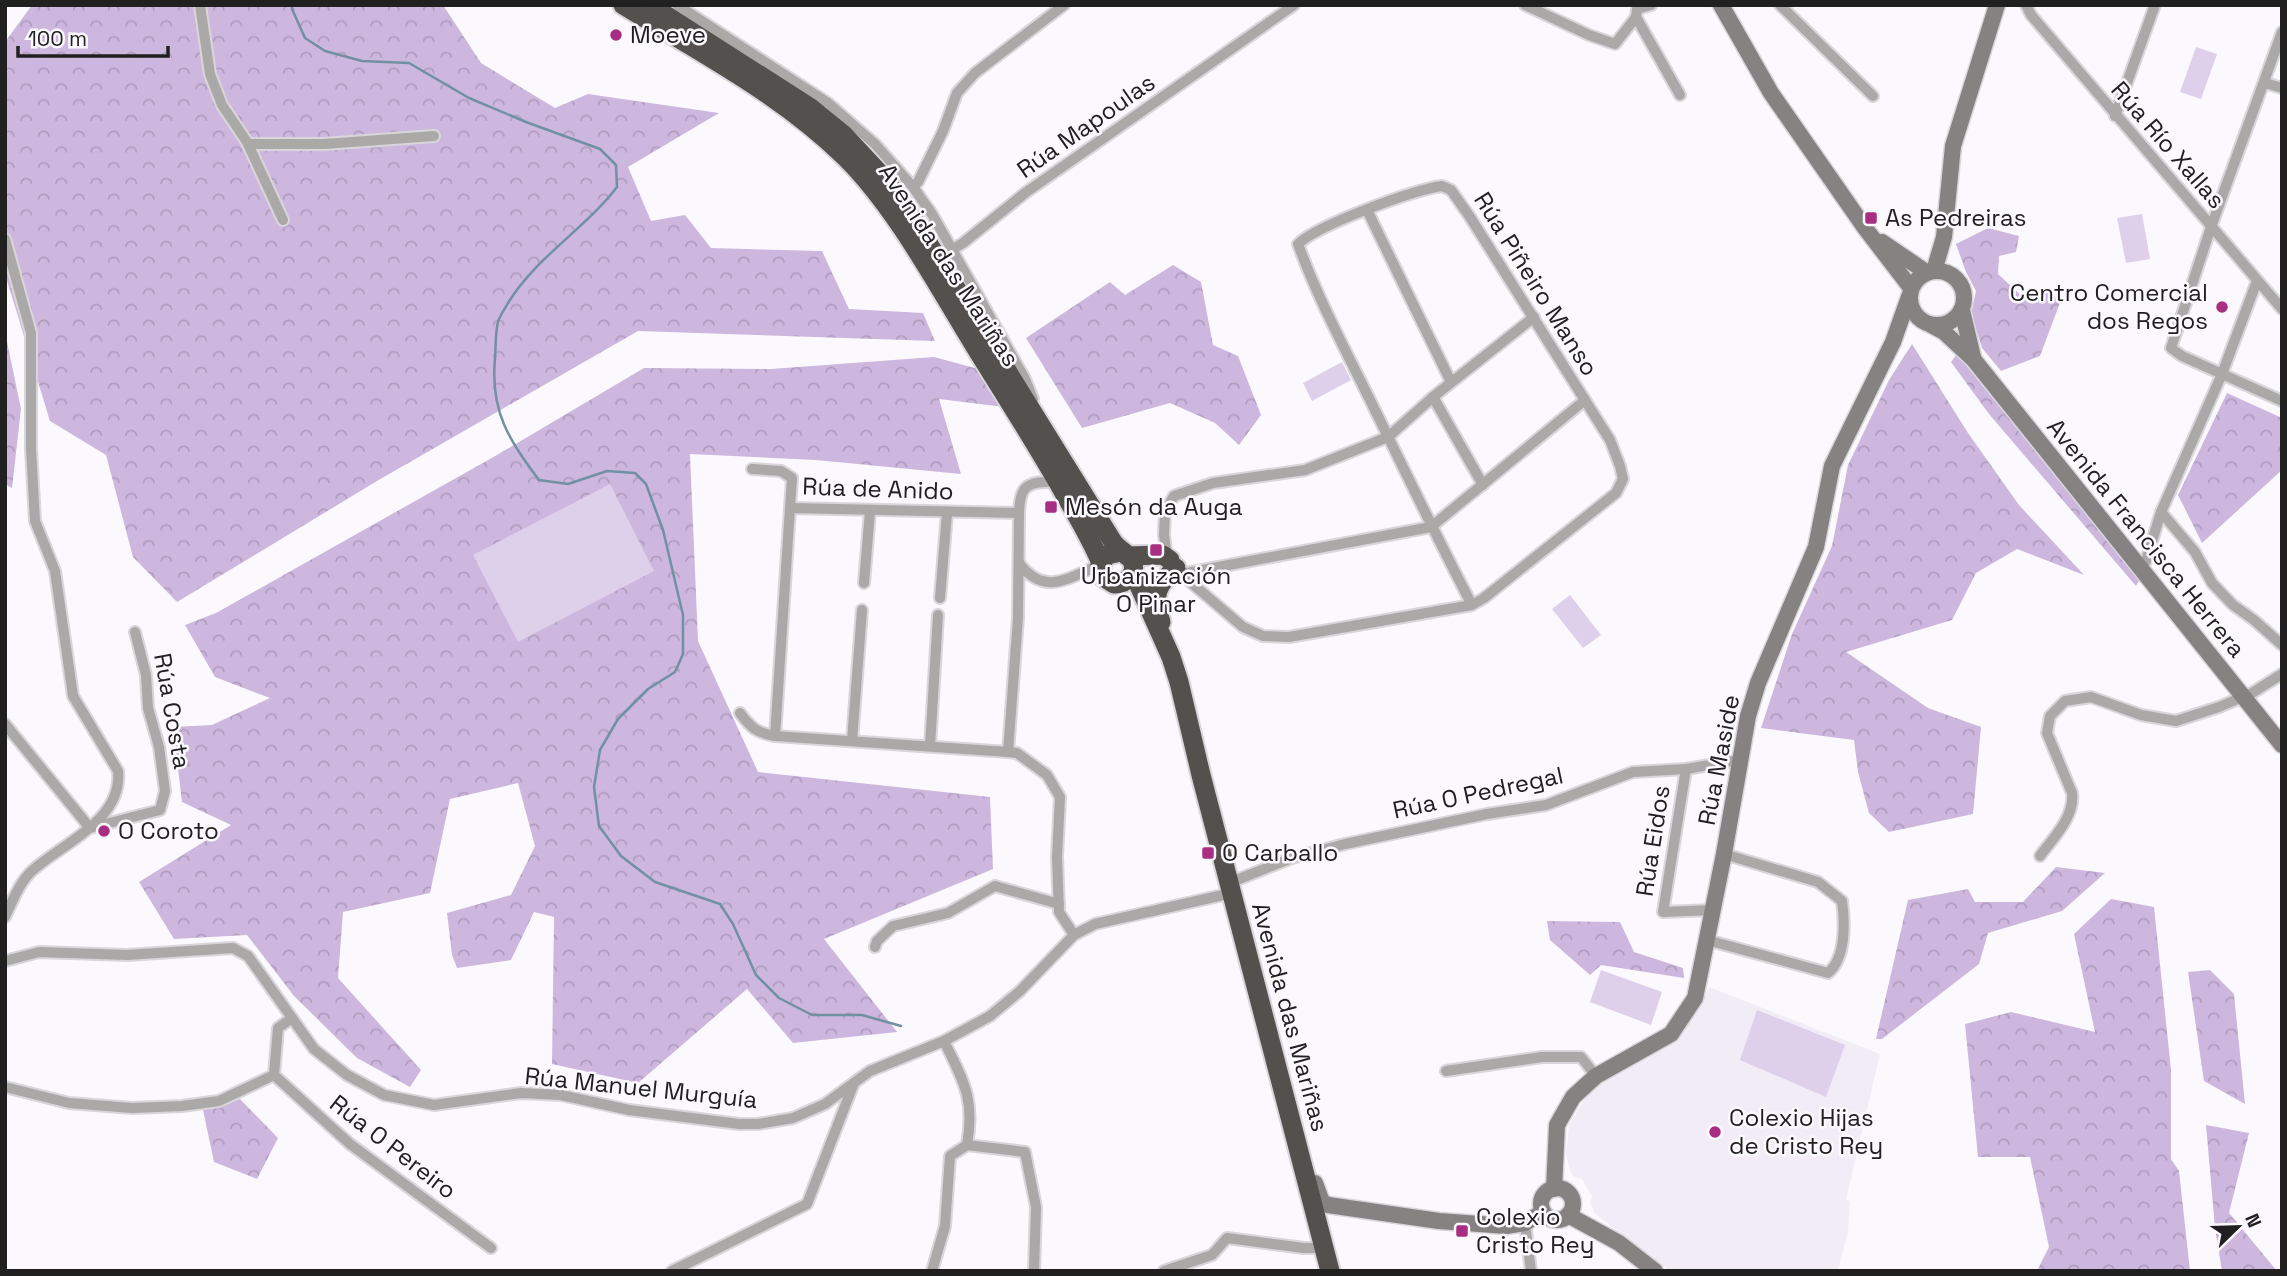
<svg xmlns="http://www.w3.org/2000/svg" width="2287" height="1276" font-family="'Space Grotesk',sans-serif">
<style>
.built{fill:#f2ecf7}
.forest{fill:url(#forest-crowns)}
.pitch{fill:#decfea}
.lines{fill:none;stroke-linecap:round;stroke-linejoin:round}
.stream{stroke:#7191a2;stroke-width:2.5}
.street-casing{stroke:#d8d6da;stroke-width:14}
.secondary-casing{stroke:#d8d6da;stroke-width:19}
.highway-casing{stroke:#d8d6da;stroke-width:23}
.street{stroke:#aba9a8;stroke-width:10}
.secondary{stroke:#858281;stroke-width:16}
.highway{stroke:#53504e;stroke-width:19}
.poi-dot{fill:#a72e83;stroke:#fbf9fd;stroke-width:2.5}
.labels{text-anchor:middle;stroke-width:5;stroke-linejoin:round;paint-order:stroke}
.poi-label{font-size:24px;fill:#212021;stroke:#fbf9fd;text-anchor:start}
.street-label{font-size:24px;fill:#212021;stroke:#fbf9fd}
</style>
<defs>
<pattern id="forest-crowns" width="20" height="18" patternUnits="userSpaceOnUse" patternTransform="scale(1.75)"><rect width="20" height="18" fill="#cdb7de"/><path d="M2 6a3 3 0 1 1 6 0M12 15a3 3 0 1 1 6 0" fill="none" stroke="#b09dbe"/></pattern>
</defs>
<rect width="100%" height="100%" fill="#fbf9fd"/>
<path class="built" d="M1709,987L1880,1054L1846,1200L1850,1201L1848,1232L1838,1271H1669L1594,1213L1590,1202L1592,1196L1582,1179L1574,1177L1570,1170L1566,1154L1569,1125L1588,1094L1606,1077L1657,1049L1684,1029L1698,1011Z"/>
<g class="forest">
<path d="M32,5H443L481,63L555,108L588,94L719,113L628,167L651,221L685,215L711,248L822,251L849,309L923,313L935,341L638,331L377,481L177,602L133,557L106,455L50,421L5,274V42Z"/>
<path d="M1988,228L2019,236L2016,252L1999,256L1998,274L2026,300L2046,291L2061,300L2040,356L2001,371L1982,348L1971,314L1976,291L1966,272L1956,244Z"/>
<path d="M1173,265L1201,282L1213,345L1238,356L1261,415L1239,445L1215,423L1170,403L1082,428L1026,338L1110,282L1125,295Z"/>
<path d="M5,332L21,409L12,488L5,484Z"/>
<path d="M1912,344L1968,433L2019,505L2084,575L2017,549L1976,573L1952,620L1846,652L1928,708L1981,727L1973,814L1889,832L1869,813L1858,772L1854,740L1761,728L1792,634L1832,546L1848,465L1889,380Z"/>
<path d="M1957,354L2140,579L2136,586L1989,414L1951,362Z"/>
<path d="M934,357L982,370L1004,407L939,399L961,474L816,460L690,454L698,641L758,772L990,797L993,869L824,939L897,1032L793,1043L747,989L638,1083L552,1064L554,917L534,912L511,960L457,968L452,955L447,913L511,895L535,846L518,783L450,799L430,893L343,912L338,978L421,1070L410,1087L357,1058L294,996L247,935L174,939L139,882L231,825L182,802L173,727L212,725L270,698L215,677L185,625L216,613L497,455L644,368L771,369Z"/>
<path d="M2227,393L2282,418V470L2202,543L2178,495Z"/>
<path d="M2056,867L2105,873L2062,911L1988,933L1979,964L1882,1039H1876L1908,900L1968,889L1975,902H2023Z"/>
<path d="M2111,899L2154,907L2171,1070V1159L2179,1171L2190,1271H2037L2049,1247L2030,1157H1978L1965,1024L2011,1012L2095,1032L2074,934Z"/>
<path d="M1547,921L1620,922L1634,952L1683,968L1684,978L1601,965L1590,975L1550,940Z"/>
<path d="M2210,970L2234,994L2245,1104L2204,1081L2188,972Z"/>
<path d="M240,1099L278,1138L257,1179L214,1162L203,1110Z"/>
<path d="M2206,1125L2249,1133L2229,1213L2277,1271H2222L2215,1228Z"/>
</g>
<g class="pitch">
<path d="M2196,47L2217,54L2201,99L2180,92Z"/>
<path d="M2142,214L2150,259L2126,263L2117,218Z"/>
<path d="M1342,362L1351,380L1312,401L1303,383Z"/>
<path d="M610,484L654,571L518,642L473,555Z"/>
<path d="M1570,595L1601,635L1583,648L1552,609Z"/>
<path d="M1601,970L1662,992L1651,1025L1590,1002Z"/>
<path d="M1757,1010L1845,1045L1826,1097L1740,1060Z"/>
</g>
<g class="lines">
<path class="stream" d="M292,5V9L305,38L325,51L362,61L409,63L469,98L526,122L600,149L616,165L617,187C585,229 536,257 508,303C505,309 500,315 498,322C495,333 496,347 495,359C490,410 509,441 539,480L568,484L607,471L635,473L646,484L663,530L683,615V654L675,672L648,689L618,719L600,750L594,787L599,826L621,856L655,882L720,904L733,924L756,975L779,998L812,1015H862L901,1026"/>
<defs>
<g id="street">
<path d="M200,5L210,74L222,105L247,142L283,220"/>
<path d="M677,5L828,103L875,144L913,187L932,214L1025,379L1033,399"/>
<path d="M1525,5L1589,35L1615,44L1636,17L1637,9L1651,5"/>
<path d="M1780,5L1873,96"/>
<path d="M2026,5L2031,15L2282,309"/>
<path d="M1636,17L1680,95"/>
<path d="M2282,32L2211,227L2171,348L2182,356L2282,401"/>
<path d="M2265,83L2282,88"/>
<path d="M2115,116L2155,5"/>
<path d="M248,144H324L434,136"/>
<path d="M913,187L918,182L943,131L957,93L975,73L1064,5"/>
<path d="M1367,210L1451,382"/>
<path d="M5,239L31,333V449L35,521L55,571L73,696L118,771C123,820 63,843 33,870C20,881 12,902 5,917"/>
<path d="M953,249L963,243L1025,193L1294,5"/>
<path d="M1433,397L1483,485"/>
<path d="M752,469L781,471L792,478L790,508"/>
<path d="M790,508L1019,513L1018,618L1008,752L775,736Z"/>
<path d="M2161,512L2195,552L2212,583L2233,605L2254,620L2282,645"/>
<path d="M1019,513C1020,490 1024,482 1047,482"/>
<path d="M1019,563C1044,597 1068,578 1100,565"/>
<path d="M2141,568L2146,561L2161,512L2222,374L2257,281"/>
<path d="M1181,574L1431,527L1585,400"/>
<path d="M864,583L870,511"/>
<path d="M940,598L947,513"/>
<path d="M1472,605C1437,538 1405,471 1372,404C1346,351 1318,299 1298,244C1318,225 1413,190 1442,186L1451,190L1470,217L1610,440L1620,466L1623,479L1616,493L1484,598L1472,605L1289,637L1263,636L1243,627L1181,574L1170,560L1166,550L1164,535L1165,512L1174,496L1213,483L1305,470L1388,437L1433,397L1534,317"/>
<path d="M740,713C751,728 757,733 775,736"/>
<path d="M5,724L90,828L160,810L165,791L159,747L148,708L146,675L135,632"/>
<path d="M852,741L862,610"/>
<path d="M930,746L938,615"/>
<path d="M1008,752L1017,753L1047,775L1060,797L1057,857L1059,912L1074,935"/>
<path d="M1686,769L1663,912L1713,910"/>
<path d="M2040,856C2053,838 2075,817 2072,793L2047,733L2050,716L2065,701L2091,697L2141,715L2176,721L2219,707L2252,693L2282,674"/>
<path d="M1229,883L1292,858L1345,844L1487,814L1546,805L1633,772L1686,769L1739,760"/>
<path d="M1707,940L1828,973C1846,958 1845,923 1842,901L1818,882L1724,854"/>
<path d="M875,947L877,941L893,926L948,913L995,886L1059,904"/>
<path d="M5,961L39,952L127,955L233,948L248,956L314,1049L347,1075L384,1095L434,1105L521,1093L561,1095L629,1110L739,1124H758L793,1118L825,1104L870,1071L944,1041L990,1016L1020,991L1074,935L1095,924L1232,893"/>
<path d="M944,1041C964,1082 975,1099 967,1145"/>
<path d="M1446,1071L1542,1057H1581L1596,1076"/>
<path d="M274,1075L350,1144L491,1248"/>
<path d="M5,1087L69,1103L132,1108L182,1106L219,1101L274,1075L278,1028L292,1018"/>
<path d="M967,1145L1025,1152L1036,1207L1034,1271"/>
<path d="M1525,1223L1531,1271"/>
<path d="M672,1271L807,1204L854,1083"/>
<path d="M932,1271L945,1226L950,1156L967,1145"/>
<path d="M1164,1271L1212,1255L1227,1238L1304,1248H1324"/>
</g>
<g id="secondary">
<path d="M1721,5L1771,93L1865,228L1911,288"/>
<path d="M1882,242L1926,272"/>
<circle cx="1937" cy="298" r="27"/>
<path d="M1934,271L1944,237L1953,146L1997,5"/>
<path d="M1962,310L1973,357"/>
<path d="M1931,325L1944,332L1974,360L2282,745"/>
<path d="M1315,1183L1322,1202L1328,1205L1439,1221L1506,1226L1525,1223L1543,1212"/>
<circle cx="1557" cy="1204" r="16"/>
<path d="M1554,1189L1557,1125L1573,1097L1596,1076L1671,1034L1695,998L1724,854L1748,716L1758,683L1816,547L1832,466L1893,342L1909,297"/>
<path d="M1568,1215L1619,1243L1655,1271"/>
</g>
<g id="highway">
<path d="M623,5C699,52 781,94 845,157C898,209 942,294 982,358C1010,403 1038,447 1064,493C1077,516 1091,539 1101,563"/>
<path d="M650,5L811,108L843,134L884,178L920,230L1113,542C1118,549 1127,553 1131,559C1139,573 1127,584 1114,584L1103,577L1100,565L1107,555L1121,552"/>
<path d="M1127,556L1163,555L1170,560"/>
<path d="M1133,572L1171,657L1179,682L1201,775L1330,1271"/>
<path d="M1161,622C1152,596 1156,585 1176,568"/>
</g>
</defs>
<use href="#street" class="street-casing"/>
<use href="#secondary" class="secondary-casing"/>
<use href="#highway" class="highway-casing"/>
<use href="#street" class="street"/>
<use href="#secondary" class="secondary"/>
<use href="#highway" class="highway"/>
</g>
<g class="poi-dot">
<circle cx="616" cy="35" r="7"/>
<rect x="1864" y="211" width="14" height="14" rx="3.5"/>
<circle cx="2222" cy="307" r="7"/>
<rect x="1044" y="500" width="14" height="14" rx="3.5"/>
<rect x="1149" y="543" width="14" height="14" rx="3.5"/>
<circle cx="104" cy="831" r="7"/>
<rect x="1201" y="846" width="14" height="14" rx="3.5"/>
<circle cx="1715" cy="1132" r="7"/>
<rect x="1455" y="1224" width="14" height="14" rx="3.5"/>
</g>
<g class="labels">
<g class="poi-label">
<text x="630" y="43">Moeve</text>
<text x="1885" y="226">As Pedreiras</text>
<text x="2208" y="301" text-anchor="end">Centro Comercial<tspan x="2208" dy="28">dos Regos</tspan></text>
<text x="1065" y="515">Mesón da Auga</text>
<text x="1156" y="584" text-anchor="middle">Urbanización<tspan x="1156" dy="28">O Pinar</tspan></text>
<text x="118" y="839">O Coroto</text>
<text x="1222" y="861">O Carballo</text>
<text x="1729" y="1126">Colexio Hijas<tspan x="1729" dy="28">de Cristo Rey</tspan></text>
<text x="1476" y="1225">Colexio<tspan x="1476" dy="28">Cristo Rey</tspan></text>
</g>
<g class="street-label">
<text transform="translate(1086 126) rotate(-35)" y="8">Rúa Mapoulas</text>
<text transform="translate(2168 145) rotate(49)" y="8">Rúa Río Xallas</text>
<text transform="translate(949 265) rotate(57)" y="8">Avenida das Mariñas</text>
<text transform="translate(1536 284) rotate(58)" y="8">Rúa Piñeiro Manso</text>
<text transform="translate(878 489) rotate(2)" y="8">Rúa de Anido</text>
<text transform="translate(2146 538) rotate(51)" y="8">Avenida Francisca Herrera</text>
<text transform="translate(172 711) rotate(80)" y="8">Rúa Costa</text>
<text transform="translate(1719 760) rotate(-79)" y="8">Rúa Maside</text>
<text transform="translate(1478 793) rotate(-12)" y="8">Rúa O Pedregal</text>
<text transform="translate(1653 841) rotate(-81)" y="8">Rúa Eidos</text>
<text transform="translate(1290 1017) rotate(75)" y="8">Avenida das Mariñas</text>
<text transform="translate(641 1088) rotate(6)" y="8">Rúa Manuel Murguía</text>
<text transform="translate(393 1147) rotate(38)" y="8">Rúa O Pereiro</text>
</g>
</g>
<rect width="2287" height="1276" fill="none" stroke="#212021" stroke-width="14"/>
<g transform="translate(2238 1227) rotate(67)" stroke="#fbf9fd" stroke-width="5" paint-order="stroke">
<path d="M0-5L12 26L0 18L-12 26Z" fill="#212021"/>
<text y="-10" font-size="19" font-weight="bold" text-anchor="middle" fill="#212021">N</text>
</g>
<path d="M18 46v10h150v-10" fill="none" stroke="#212021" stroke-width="3.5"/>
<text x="28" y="46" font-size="21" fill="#212021" stroke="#fbf9fd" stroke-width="5" paint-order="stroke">100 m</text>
</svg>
